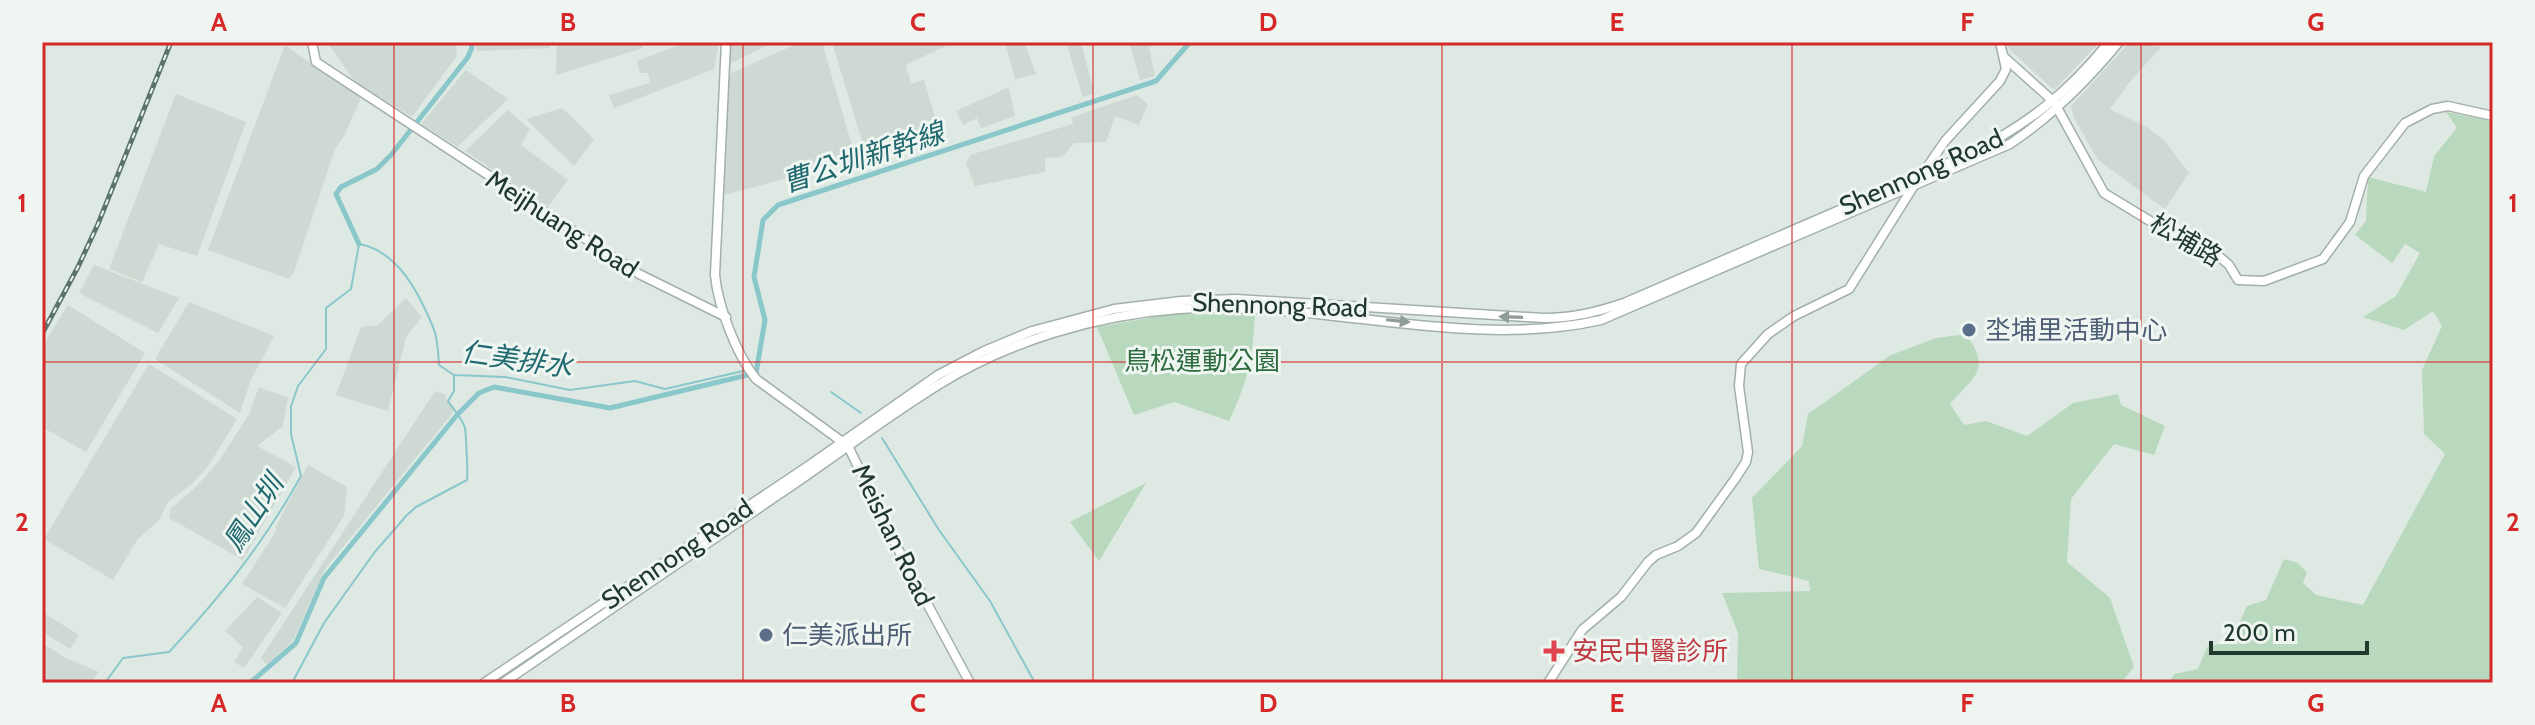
<svg xmlns="http://www.w3.org/2000/svg" width="2535" height="725" font-family="Cabin,'Noto Sans TC',sans-serif">
<style>
.built{fill:#cdd9d2}
.green{fill:#b8d9be}
.lines{fill:none;stroke-linecap:round;stroke-linejoin:round}
.stream{stroke:#89c7cb;stroke-width:2}
.canal{stroke:#89c7cb;stroke-width:5}
.tertiary-casing{stroke:#a2b0a9;stroke-width:11}
.tertiary{stroke:#fff;stroke-width:8}
.rail-casing{stroke:#5b746b;stroke-width:5}
.rail{stroke:#eff6f2;stroke-width:2;stroke-dasharray:6;stroke-linecap:butt}
.oneway{fill:#909c97}
.grid{fill:none;stroke:#d62828;stroke-width:2;stroke-opacity:0.55}
.service-dot{fill:#5c6f8a;stroke:#eff6f2;stroke-width:3}
.health-dot{fill:#e0444e;stroke:#eff6f2;stroke-width:3}
.labels{text-anchor:middle;stroke-width:6;stroke-linejoin:round;paint-order:stroke}
.street-label{font-size:26px;fill:#21382f;stroke:#eff6f2}
.service-label{font-size:26px;fill:#4e5e75;stroke:#eff6f2;text-anchor:start}
.park-label{font-size:26px;fill:#2e6c40;stroke:#eff6f2}
.health-label{font-size:26px;fill:#be3a42;stroke:#eff6f2;text-anchor:start}
.water-label{font-size:28px;font-style:italic;fill:#1f696f;stroke:#eff6f2}
.neatline{fill:none;stroke:#d62828;stroke-width:3}
.grid-label{font-size:26px;text-anchor:middle;font-weight:bold;fill:#d62828}
</style>
<rect width="100%" height="100%" fill="#dfe9e3"/>
<g class="built">
<path d="M327,42H456L457,56L412,117L355,82Z"/>
<path d="M475,42H549L550,48L477,51Z"/>
<path d="M557,42H643V48L556,75Z"/>
<path d="M688,42H719L714,69L614,108L609,95L650,83L648,73H640L637,61Z"/>
<path d="M729,42H775L727,65Z"/>
<path d="M801,42H822L856,160L724,195L729,74Z"/>
<path d="M832,42H954L906,65L911,84L924,80L942,140L868,161Z"/>
<path d="M1005,42H1024L1036,74L1015,79Z"/>
<path d="M1066,42H1081L1094,93L1083,97Z"/>
<path d="M1129,42H1160L1149,48L1155,76L1140,80Z"/>
<path d="M2007,42H2100L2054,90L2009,49Z"/>
<path d="M2130,42L2161,47L2129,83L2110,109L2148,128L2165,141L2189,173L2165,209L2098,160L2074,118L2071,106Z"/>
<path d="M285,45L361,98L344,136L335,149L294,272L289,279L208,250Z"/>
<path d="M466,70L508,99L457,147L421,124Z"/>
<path d="M1009,87L1015,116L981,128L977,118L963,125L956,111Z"/>
<path d="M176,94L246,122L197,256L159,244L142,282L109,269Z"/>
<path d="M1137,95L1148,104L1139,125L1115,116L1106,142L1074,143L1062,157L1045,158V172L975,186L966,163L970,155L1073,124L1072,117Z"/>
<path d="M562,108L594,139L574,166L526,119Z"/>
<path d="M508,110L530,129L521,145L568,180L548,207L465,151Z"/>
<path d="M94,265L179,298L158,333L79,293Z"/>
<path d="M406,298L422,317L406,337L388,411L336,395L361,327L378,325Z"/>
<path d="M189,302L274,336L250,382L240,413L155,359Z"/>
<path d="M68,305L145,353L86,452L42,427V347Z"/>
<path d="M149,364L237,419L209,465L193,483L167,503L160,519L137,540L113,580L44,539Z"/>
<path d="M259,387L288,398L283,426L257,446L296,467L243,560L169,518L170,509L195,488L219,461L249,414Z"/>
<path d="M435,391L446,395V400L455,410L325,569L294,639L267,665L261,658Z"/>
<path d="M308,465L347,487L344,516L285,608L242,584L277,530L275,528Z"/>
<path d="M257,597L282,613L244,668L234,662L243,647L225,631Z"/>
<path d="M42,612L79,635L70,649L42,632Z"/>
<path d="M42,643L66,658L99,672L90,683H42Z"/>
</g>
<g class="green">
<path d="M2446,112L2493,121V683H2169L2174,674L2198,669L2207,647L2231,641L2247,606L2266,600L2284,559L2298,563L2307,573L2303,583L2316,595L2363,605L2445,454L2424,434L2422,370L2442,326L2433,311L2404,330L2363,317L2396,296L2420,253L2405,244L2392,263L2355,235L2366,221L2368,177L2426,192L2434,156L2457,128Z"/>
<path d="M1171,314H1255C1252,361 1249,378 1229,421L1174,402L1134,415L1097,327Z"/>
<path d="M1966,334C1992,371 1974,376 1950,404L1964,425L1986,421L2027,436L2073,403L2118,394L2121,405L2165,426L2154,455L2114,444L2071,499L2067,562L2110,598L2134,667L2121,683H1737L1738,633L1722,593L1810,591L1809,581L1759,569L1752,498L1802,446L1808,414L1891,355L1936,338Z"/>
<path d="M1146,483L1099,561L1070,522Z"/>
</g>
<g class="lines">
<g class="stream">
<path d="M831,392L861,413"/>
<path d="M882,438L939,530L990,601L1035,683"/>
<path d="M105,683L123,658L169,652C221,596 264,543 301,476L291,434V406L298,386L326,349V308L351,289L359,244C398,251 419,293 433,327C438,338 438,353 439,365L454,375L505,377L570,390L635,381L665,389L743,371"/>
<path d="M292,683L324,623L374,553L407,515L416,507L467,480C468,476 466,435 465,428C463,419 453,409 448,401L454,391V375"/>
</g>
<g class="canal">
<path d="M359,244L336,194L341,187L377,169L391,155L468,57L472,47L470,42"/>
<path d="M250,683L296,643L324,578L457,415L479,393L494,387L610,408L756,373L765,320L754,277L763,220L778,205L1156,81L1190,42"/>
</g>
<defs>
<g id="tertiary">
<path d="M312,42L316,62L639,274L726,317"/>
<path d="M726,42L715,275C718,306 736,354 756,379L848,446L902,557L970,683"/>
<path d="M2004,57L2054,102L2104,193L2183,241L2215,253L2229,265L2238,280L2264,281L2323,259L2350,222L2364,176L2405,123L2432,109L2448,106L2493,116"/>
<path d="M1923,173L1945,141L2000,81L2006,69L2000,42"/>
<path d="M484,683L808,466L938,375L984,351L1032,331L1114,309L1181,301L1236,299L1544,318C1573,318 1597,312 1624,303L1969,154C2027,125 2068,93 2109,42"/>
<path d="M503,683C595,620 686,558 778,495C832,459 883,419 938,385C1009,341 1096,315 1179,309C1318,299 1464,351 1601,320L2010,144C2052,116 2087,81 2119,42"/>
<path d="M1548,683L1582,630L1621,597L1648,562L1656,555L1678,546L1696,533L1735,479L1746,462L1748,452L1739,386L1741,364L1768,334L1794,316L1849,289L1913,187"/>
</g>
</defs>
<use href="#tertiary" class="tertiary-casing"/>
<use href="#tertiary" class="tertiary"/>
<defs>
<path id="rail" d="M42,334L78,267L98,224L171,42"/>
</defs>
<use href="#rail" class="rail-casing"/>
<use href="#rail" class="rail"/>
</g>
<defs><path id="oneway-solid" d="M-6-.8H1V-3.2L6.5 0L1 3.2V.8H-6Z" transform="scale(2)"/></defs>
<g class="oneway">
<use href="#oneway-solid" transform="translate(1511 317) rotate(-178)"/>
<use href="#oneway-solid" transform="translate(1398 321) rotate(6)"/>
</g>
<path class="grid" d="M394,42V683M743,42V683M1093,42V683M1442,42V683M1792,42V683M2141,42V683M42,362H2493"/>
<g class="service-dot">
<circle cx="1969" cy="330" r="8"/>
<circle cx="766" cy="635" r="8"/>
</g>
<path class="health-dot" d="M1550 639h8v8h8v8h-8v8h-8v-8h-8v-8h8z"/>
<g class="labels">
<g class="street-label">
<text transform="translate(1921 172) rotate(-24)" y="9">Shennong Road</text>
<text transform="translate(562 224) rotate(33)" y="9">Meijhuang Road</text>
<text transform="translate(2186 240) rotate(30)" y="9">松埔路</text>
<text transform="translate(1280 305) rotate(2)" y="9">Shennong Road</text>
<text transform="translate(893 535) rotate(64)" y="9">Meishan Road</text>
<text transform="translate(677 554) rotate(-34)" y="9">Shennong Road</text>
</g>
<g class="service-label">
<text x="1985" y="339">坔埔里活動中心</text>
<text x="782" y="644">仁美派出所</text>
</g>
<g class="park-label">
<text x="1202" y="370">鳥松運動公園</text>
</g>
<g class="health-label">
<text x="1572" y="660">安民中醫診所</text>
</g>
<g class="water-label">
<text transform="translate(863 157) rotate(-18)" y="10">曹公圳新幹線</text>
<text transform="translate(517 359) rotate(8)" y="10">仁美排水</text>
<text transform="translate(253 513) rotate(-57)" y="10">鳳山圳</text>
</g>
</g>
<rect width="2535" height="725" fill="none" stroke="#eff6f2" stroke-width="88"/>
<path d="M2211 641v12h156v-12" fill="none" stroke="#21382f" stroke-width="4"/>
<text x="2223" y="641" font-size="24" fill="#21382f" stroke="#eff6f2" stroke-width="6" paint-order="stroke">200 m</text>
<rect x="44" y="44" width="2447" height="637" class="neatline"/>
<g class="grid-label">
<text x="219" y="31">A</text>
<text x="568" y="31">B</text>
<text x="918" y="31">C</text>
<text x="1268" y="31">D</text>
<text x="1617" y="31">E</text>
<text x="1967" y="31">F</text>
<text x="2316" y="31">G</text>
<text x="22" y="212">1</text>
<text x="2513" y="212">1</text>
<text x="22" y="531">2</text>
<text x="2513" y="531">2</text>
<text x="219" y="712">A</text>
<text x="568" y="712">B</text>
<text x="918" y="712">C</text>
<text x="1268" y="712">D</text>
<text x="1617" y="712">E</text>
<text x="1967" y="712">F</text>
<text x="2316" y="712">G</text>
</g>
</svg>
